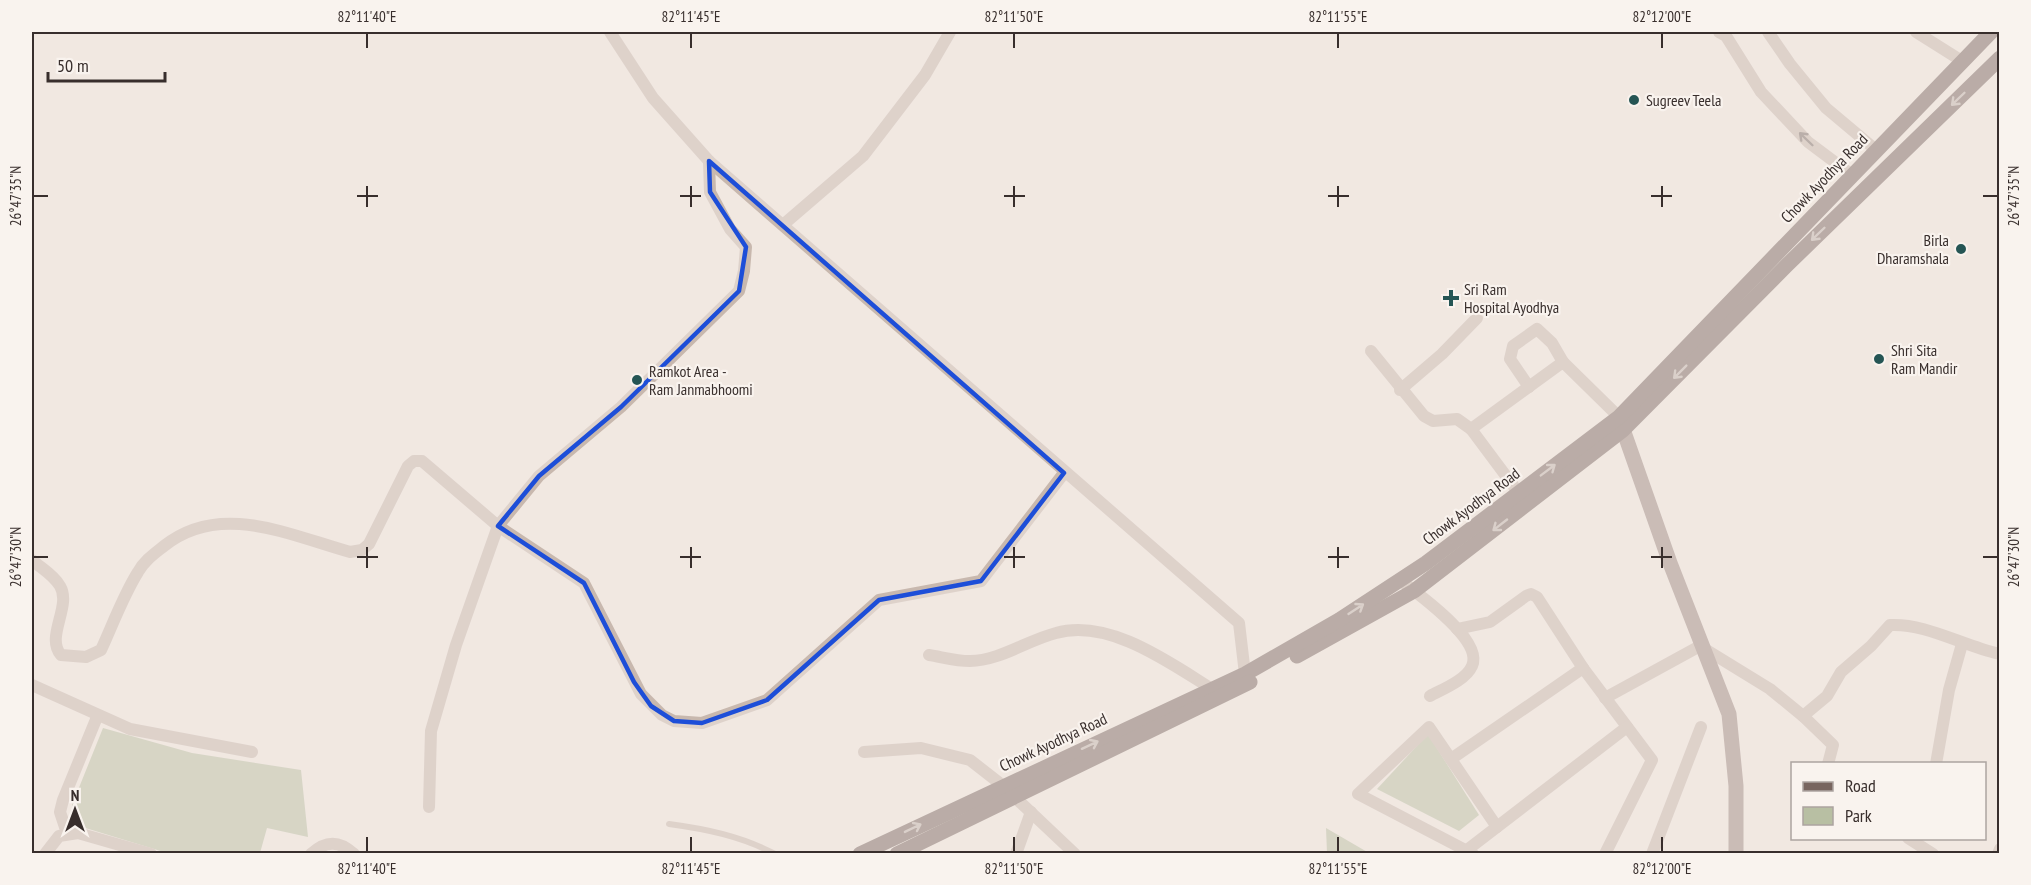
<svg xmlns="http://www.w3.org/2000/svg" width="2031" height="885" font-family="'PT Sans Narrow',sans-serif">
<style>
.green{fill:#b8bfa3}
.lines{fill:none;stroke-linecap:round;stroke-linejoin:round}
.lane{stroke:#c8b8ae;stroke-width:6}
.street{stroke:#c8b8ae;stroke-width:12}
.secondary{stroke:#9c8780;stroke-width:15}
.primary{stroke:#78655f;stroke-width:15}
.oneway{stroke:#bfb3ae}
.oneway2{stroke:#796c66}
.marked{fill:none;stroke:#1d4ed8;stroke-width:4.5;stroke-linejoin:round}
.ticks{fill:none;stroke:#382e2c;stroke-width:2}
.poi-dot{fill:#255554;stroke:#f9f3ee;stroke-width:2}
.labels{text-anchor:middle;stroke-width:4.5;stroke-linejoin:round;paint-order:stroke}
.poi-label{font-size:16px;fill:#382e2c;stroke:#f9f3ee;text-anchor:start}
.street-label{font-size:16px;fill:#382e2c;stroke:#f9f3ee}
.neatline{fill:none;stroke:#382e2c;stroke-width:2}
.ticks-label{font-size:15px;text-anchor:middle;fill:#382e2c}
</style>
<rect width="100%" height="100%" fill="#f1e8e1"/>
<g class="green">
<path d="M103,728L192,753L301,770L308,837L267,828L260,853H167L79,826L72,805Z"/>
<path d="M1428,734L1479,815L1459,831L1377,789Z"/>
<path d="M1326,828L1369,853H1327Z"/>
</g>
<g class="lines">
<path class="lane" d="M669,824C706,829 741,836 775,854"/>
<g class="street">
<path d="M610,32L653,98L709,161L1239,623L1245,674"/>
<path d="M1719,32L1726,36L1761,92L1808,142L1852,175"/>
<path d="M1768,32L1790,64L1826,108L1876,150"/>
<path d="M1916,32L1962,61"/>
<path d="M784,224L863,156L925,75L950,32"/>
<path d="M1371,351L1424,416L1433,421L1457,419L1471,429"/>
<path d="M1529,387L1510,359L1513,346L1537,329L1552,343L1563,362"/>
<path d="M1400,390L1442,354L1477,318"/>
<path d="M1518,492L1471,429L1563,362L1619,417"/>
<path d="M32,560C41,568 54,575 60,586C72,606 45,637 61,655L86,657L101,650C113,624 123,596 138,572C144,561 154,554 164,546C220,501 289,535 350,552L362,550L369,544L408,466L414,461H422L498,526L584,583L641,694L662,715L674,721L702,723L767,700L879,600L981,581L1064,473"/>
<path d="M1400,580C1418,594 1484,640 1472,666C1466,680 1443,689 1430,696"/>
<path d="M1457,629L1490,622L1526,596L1531,594L1537,597L1583,668L1652,760L1605,854"/>
<path d="M929,655C942,657 956,661 970,661C999,661 1028,640 1056,633C1109,618 1170,663 1212,689"/>
<path d="M32,685L130,729L252,752"/>
<path d="M1605,698L1700,646L1770,689L1803,716L1827,696L1841,672L1871,646L1890,625C1926,623 1963,646 2000,654"/>
<path d="M1803,716L1833,745L1828,764"/>
<path d="M864,752L921,748L970,760L1002,785L1075,854"/>
<path d="M1451,759L1583,668"/>
<path d="M1936,764L1949,690L1962,644"/>
<path d="M429,807L431,731L456,645L498,526L539,476L621,407L739,291L744,271L746,247L730,229L710,192L709,161"/>
<path d="M67,833L60,812L63,800L97,717"/>
<path d="M1908,838L1933,854"/>
<path d="M1467,850L1627,727"/>
<path d="M45,854L59,836L78,833L151,854"/>
<path d="M311,854C325,841 339,840 354,854"/>
<path d="M1016,854L1031,812"/>
<path d="M1473,854L1358,794L1429,727L1497,827"/>
<path d="M1652,854L1701,727"/>
<path d="M1998,854L2000,849"/>
</g>
<path class="secondary" d="M1619,418L1670,563L1729,714L1736,786V854"/>
<g class="primary">
<path d="M1297,656L1414,591L1623,430L1787,265L2000,58"/>
<path d="M860,854L1245,674L1339,620L1426,563L1619,417L1991,32"/>
<path d="M897,854L1250,682"/>
</g>
</g>
<defs><path id="oneway-shaft" d="M-6 0H5M1.5-3L5.5 0L1.5 3" fill="none" stroke-width="1.6" stroke-linecap="round" stroke-linejoin="round" transform="scale(1.5)"/></defs>
<g class="oneway">
<use href="#oneway-shaft" transform="translate(1958 99) rotate(136)"/>
<use href="#oneway-shaft" transform="translate(1818 234) rotate(136)"/>
<use href="#oneway-shaft" transform="translate(1680 372) rotate(135)"/>
<use href="#oneway-shaft" transform="translate(1548 470) rotate(-37)"/>
<use href="#oneway-shaft" transform="translate(1500 525) rotate(142)"/>
<use href="#oneway-shaft" transform="translate(1356 609) rotate(-33)"/>
<use href="#oneway-shaft" transform="translate(1090 745) rotate(-25)"/>
<use href="#oneway-shaft" transform="translate(913 828) rotate(-26)"/>
</g>
<use class="oneway2" href="#oneway-shaft" transform="translate(1806 139) rotate(-136)"/>
<path d="M0 0H2031V885H0ZM709,161L1064,473L981,581L879,600L767,700L702,723L674,721L651,706L634,682L584,583L498,526L539,476L621,407L739,291L746,247L710,192Z" fill="#f1e8e1" fill-opacity=".55" fill-rule="evenodd"/>
<path class="marked" d="M709,161L1064,473L981,581L879,600L767,700L702,723L674,721L651,706L634,682L584,583L498,526L539,476L621,407L739,291L746,247L710,192Z"/>
<path class="ticks" d="M367,33V48M691,33V48M1014,33V48M1338,33V48M1662,33V48M367,186V207M691,186V207M1014,186V207M1338,186V207M1662,186V207M33,196H48M357,196H378M680,196H701M1004,196H1025M1328,196H1349M1651,196H1672M1983,196H1998M367,547V568M691,547V568M1014,547V568M1338,547V568M1662,547V568M33,557H48M357,557H378M680,557H701M1004,557H1025M1328,557H1349M1651,557H1672M1983,557H1998M367,837V852M691,837V852M1014,837V852M1338,837V852M1662,837V852"/>
<g class="poi-dot">
<circle cx="1634" cy="100" r="6"/>
<circle cx="1961" cy="249" r="6"/>
<path d="M1448 289h6v6h6v6h-6v6h-6v-6h-6v-6h6z"/>
<circle cx="1879" cy="359" r="6"/>
<circle cx="637" cy="380" r="6"/>
</g>
<g class="labels">
<g class="poi-label">
<text x="1646" y="106">Sugreev Teela</text>
<text x="1949" y="246" text-anchor="end">Birla<tspan x="1949" dy="18">Dharamshala</tspan></text>
<text x="1464" y="295">Sri Ram<tspan x="1464" dy="18">Hospital Ayodhya</tspan></text>
<text x="1891" y="356">Shri Sita<tspan x="1891" dy="18">Ram Mandir</tspan></text>
<text x="649" y="377">Ramkot Area -<tspan x="649" dy="18">Ram Janmabhoomi</tspan></text>
</g>
<g class="street-label">
<text transform="translate(1824 178) rotate(-46)" y="6">Chowk Ayodhya Road</text>
<text transform="translate(1471 506) rotate(-37)" y="6">Chowk Ayodhya Road</text>
<text transform="translate(1053 742) rotate(-25)" y="6">Chowk Ayodhya Road</text>
</g>
</g>
<rect width="2031" height="885" fill="none" stroke="#f9f3ee" stroke-width="66"/>
<rect x="1791" y="762" width="195" height="78" fill="#f9f3ee" stroke="#aca4a0" stroke-width="1.5"/>
<rect x="1803" y="782" width="30" height="9" fill="#78655f" stroke="#aca4a0" stroke-width="1.5"/>
<text x="1845" y="792" font-size="18" fill="#382e2c">Road</text>
<rect x="1803" y="807" width="30" height="18" fill="#b8bfa3" stroke="#aca4a0" stroke-width="1.5"/>
<text x="1845" y="822" font-size="18" fill="#382e2c">Park</text>
<g transform="translate(75 810)" stroke="#f9f3ee" stroke-width="4.5" paint-order="stroke">
<path d="M0-4.5L10 22L0 15L-10 22Z" fill="#382e2c"/>
<text y="-9" font-size="16" font-weight="bold" text-anchor="middle" fill="#382e2c">N</text>
</g>
<path d="M48 72v9h117v-9" fill="none" stroke="#382e2c" stroke-width="3"/>
<text x="57" y="72" font-size="18" fill="#382e2c" stroke="#f9f3ee" stroke-width="4.5" paint-order="stroke">50 m</text>
<rect x="33" y="33" width="1965" height="819" class="neatline"/>
<g class="ticks-label">
<text x="367" y="22">82°11'40"E</text>
<text x="691" y="22">82°11'45"E</text>
<text x="1014" y="22">82°11'50"E</text>
<text x="1338" y="22">82°11'55"E</text>
<text x="1662" y="22">82°12'00"E</text>
<text transform="translate(16 196) rotate(-90)" y="5">26°47'35"N</text>
<text transform="translate(2014 196) rotate(-90)" y="5">26°47'35"N</text>
<text transform="translate(16 557) rotate(-90)" y="5">26°47'30"N</text>
<text transform="translate(2014 557) rotate(-90)" y="5">26°47'30"N</text>
<text x="367" y="874">82°11'40"E</text>
<text x="691" y="874">82°11'45"E</text>
<text x="1014" y="874">82°11'50"E</text>
<text x="1338" y="874">82°11'55"E</text>
<text x="1662" y="874">82°12'00"E</text>
</g>
</svg>
